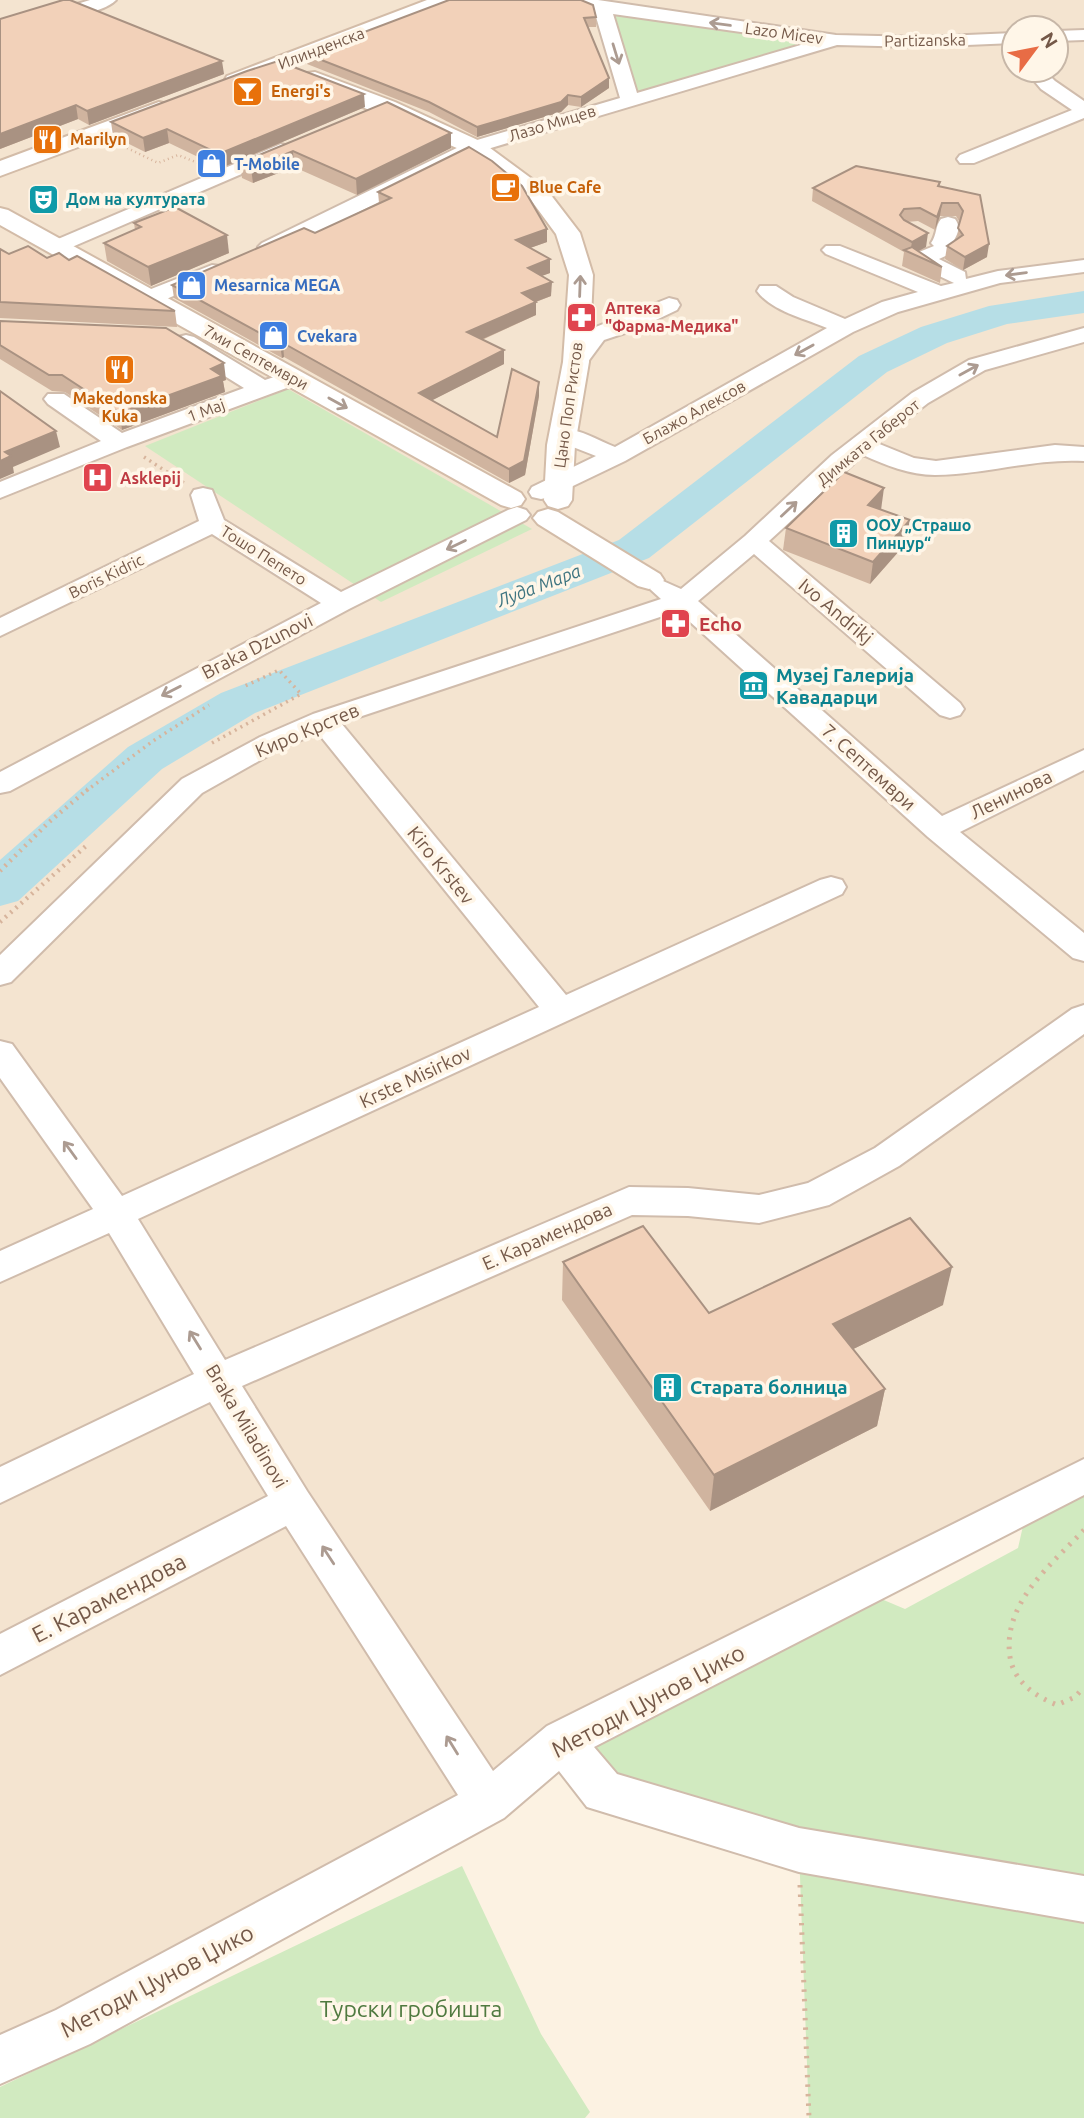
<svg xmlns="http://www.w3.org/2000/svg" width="1084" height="2118" font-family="Ubuntu,sans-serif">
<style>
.residential{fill:#f4e4d0;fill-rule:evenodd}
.green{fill:#d1eac0}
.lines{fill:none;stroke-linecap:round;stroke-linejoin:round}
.river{fill:#b6dee6;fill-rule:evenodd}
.street-casing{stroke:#d0bcac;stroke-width:4}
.secondary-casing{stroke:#d3bca8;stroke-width:4}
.path-far3{stroke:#d7b49c;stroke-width:2.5;stroke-dasharray:1 3.5;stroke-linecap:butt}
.path-far2{stroke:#d7b49c;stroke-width:3.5;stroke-dasharray:2 4.5;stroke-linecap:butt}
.path-far1{stroke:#d7b49c;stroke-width:4.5;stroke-dasharray:2 5;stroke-linecap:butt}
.path{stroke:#d7b49c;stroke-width:5;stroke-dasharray:2.5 7;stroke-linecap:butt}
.street{fill:#fff;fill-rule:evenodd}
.secondary{fill:#fff;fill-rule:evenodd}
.wall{fill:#d0b49f}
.shaded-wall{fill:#a99282}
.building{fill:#f2d1b9;stroke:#a99282;stroke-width:2}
.oneway{stroke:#ac9b91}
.labels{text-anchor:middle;stroke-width:7;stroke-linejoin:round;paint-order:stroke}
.far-street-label{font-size:16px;fill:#745848;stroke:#fff6e8}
.far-food-label{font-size:16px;font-weight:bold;fill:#c56008;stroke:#fff6e8;text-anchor:start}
.far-shop-label{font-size:16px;font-weight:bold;fill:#366cbe;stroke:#fff6e8;text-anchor:start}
.far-culture-label{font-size:16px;font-weight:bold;fill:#0d838f;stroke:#fff6e8;text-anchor:start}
.far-health-label{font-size:16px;font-weight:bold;fill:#be3a42;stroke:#fff6e8;text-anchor:start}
.far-water-label{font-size:18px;font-style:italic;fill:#3f7581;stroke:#fff6e8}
.street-label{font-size:19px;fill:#745848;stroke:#fff6e8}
.health-label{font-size:19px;font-weight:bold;fill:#be3a42;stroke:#fff6e8;text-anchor:start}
.culture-label{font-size:19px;font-weight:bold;fill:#0d838f;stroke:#fff6e8;text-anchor:start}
.near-street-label{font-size:23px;fill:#745848;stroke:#fff6e8}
.near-park-label{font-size:23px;fill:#507a40;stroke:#fff6e8}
</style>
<rect width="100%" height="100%" fill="#fcf2e2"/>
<path class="residential" d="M0,0H1084V1476L0,2060ZM1014,28H1056V70H1014Z"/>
<g class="green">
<path d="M602,7L836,40L630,100Z"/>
<path d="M288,389L532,529L381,602L145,446Z"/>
<path d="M1084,1476V2118H809L799,1850L603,1792L562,1741L860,1590L905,1609L1018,1548L1028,1504Z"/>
<path d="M462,1866L541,2034L590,2112L585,2118H0V2087Z"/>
</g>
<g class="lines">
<path class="river" d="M1084,291V313L1007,324L947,343L887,372L649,558L255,713L162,769L18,901L0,906V860L128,747L221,693L619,540L859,356L921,327L989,306Z"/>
<defs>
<g id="street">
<path d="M90,0H116C108,8 88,15 77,12L74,8L77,4Z"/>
<path d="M572,0H598L836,35L920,37L1014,33V43L920,47L837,45L481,151L315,234L276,251H262L258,247L262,243L467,143L620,98L594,10L575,4ZM613,14L811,42L637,93Z"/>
<path d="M1084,30V40L1056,41V31Z"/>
<path d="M1025,70H1044L1055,81L1084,101V118L974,163H960L957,159L960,155L1072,110L1041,89Z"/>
<path d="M281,144L288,146L291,150L288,154L65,250H51L47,246L51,242Z"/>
<path d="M948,217L955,219C961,227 958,234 953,242L958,248L954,252L939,259L965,272L966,279L998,271L1084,260V272L1000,283L898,312L853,332L625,461L550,497L541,499L532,497L529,492L532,487L596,456L555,440L551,435L555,430C574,425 597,440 615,447L827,328C806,319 771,311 757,291L760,286H776L793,297L845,319L882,302L918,292L826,254L822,250L826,246H840L941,286L954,283L914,264L911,259L914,254L934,246L931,243C937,235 935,226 941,219Z"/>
<path d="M212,265L220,266L223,271L220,276L157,303H141L138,298L141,293Z"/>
<path d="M669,298L677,300L680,305L677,310L637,329L604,340L584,367H568L565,362L588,330Z"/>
<path d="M1084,328V342L985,370L928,403L877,443L914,458L936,461L1055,445L1084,447V461C1033,458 985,475 935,475C910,475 885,465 863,455L769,541L960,703L964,709L960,715L950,718L940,715L754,554L698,601L942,816L1084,750V770L960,832L1084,933V961L1073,958L928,837L678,611L341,723L566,995L820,880L831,877L842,880L846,887L842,894L138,1219L225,1360L629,1187L688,1188L759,1195L808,1183L875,1148L1072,1009L1084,1005V1034L899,1166L829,1205L759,1223L688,1216L632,1215L242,1386L307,1491L493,1771L547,1726L1084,1459V1495L594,1747L617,1774L799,1828L1084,1876V1922L799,1872L587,1807L559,1771L504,1818L90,2044L0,2084V2035L56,2010L458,1795L286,1526L0,1675V1634L268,1496L210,1402L0,1503V1467L194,1374L109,1233L0,1282V1251L93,1209L0,1078V1041L12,1044L122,1196L539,1007L318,733L280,749L202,793L11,982L0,985V955L182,779L260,737L313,714L661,599L650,589L654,583L663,581L681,589L745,536L832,455L912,393L969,360Z"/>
<path d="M186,335L194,337L265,380L292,371L300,373L304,378L300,383L127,447L0,498V482L101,441L48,404L44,399L48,394H64L122,433L244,388L178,347L175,342L178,337Z"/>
<path d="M203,488L212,490L224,520L341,592L508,510L517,507L526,510L530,515L526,520L349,609L10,791L0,793V772L321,603L212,534L0,636V618L199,521L191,495L194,490Z"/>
</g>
<g id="secondary">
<path d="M427,0H455L452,4L243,86H227L224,81L227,76Z"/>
<path d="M315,72L395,102L482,142L547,190L580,233L593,275L589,362L575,445L572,500L568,506L558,509L548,506L544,500L547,445L563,362L569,275L556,234L531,200L466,152L307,83L304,78L307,73Z"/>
<path d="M159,102L167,104L170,109L167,114L0,176V161Z"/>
<path d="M0,208L8,210L521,493L525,499L521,505L511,508L501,505L0,225Z"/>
<path d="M548,509L558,512L660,574L664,580L660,586L649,589L638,586L538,524L533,518L538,512Z"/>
</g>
</defs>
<use href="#street" class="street-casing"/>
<use href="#secondary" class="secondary-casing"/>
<path class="path-far3" d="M123,146L158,163L178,155L198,163"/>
<g class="path-far2">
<path d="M144,457L184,483"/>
<path d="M212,743L301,694L279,670L245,686"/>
<path d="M86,791L153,741L209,705"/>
</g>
<g class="path-far1">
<path d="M0,871L48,823L88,789"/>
<path d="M0,922L86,846"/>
</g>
<g class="path">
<path d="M1084,1530C1051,1565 1002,1603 1010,1657C1014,1682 1035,1696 1057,1705L1075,1697L1084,1687"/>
<path d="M800,1885L809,2118"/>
</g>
<use href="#street" class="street"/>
<use href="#secondary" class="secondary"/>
</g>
<g class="wall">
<path d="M449,0L596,17V27H588L609,88L581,107L568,105L561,112L477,137L429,112L307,64L306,54Z"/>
<path d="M0,19L224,74L89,125L78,119L0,149Z"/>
<path d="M387,102L451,133V148L357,195L294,167L253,183L242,178L240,163Z"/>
<path d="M365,107L221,168L169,143L145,152L113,136L111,122Z"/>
<path d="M940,182V186L980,195L987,257L963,270L945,259L947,246L957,239L960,223L956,216H940L935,230L918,221L907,222L926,247L918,251L942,267L940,283L902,266L904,252L812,201L813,188Z"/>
<path d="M378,192L547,242L530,248L550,273L541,276L551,296L536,302V315L482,340L504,364L432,400L497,437L539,396L525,475L509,483L284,357L282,358L174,298L172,285L315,233L379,203Z"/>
<path d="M134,223L229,253L151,286L107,261L104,243L135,230Z"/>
<path d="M0,249L9,254L69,260L175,311L177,327L0,318Z"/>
<path d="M0,321L226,380L223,381L225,392L122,430L65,392L52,391L0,359Z"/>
<path d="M881,510L910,520L907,542L870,584L783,550L786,528Z"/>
<path d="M563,1262L709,1313L943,1305L853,1349L885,1389L877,1426L710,1511L562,1300Z"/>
</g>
<g class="shaded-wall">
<path d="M222,61L224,74L89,125L87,111Z"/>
<path d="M609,78V88L581,107V97Z"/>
<path d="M364,94L365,107L221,168L219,154Z"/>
<path d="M568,95V105L561,112L477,137V127Z"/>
<path d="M76,105L78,119L0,149V134Z"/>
<path d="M167,129L169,143L145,152L143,138Z"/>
<path d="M451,133V148L357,195L356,179Z"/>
<path d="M293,151L294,167L253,183L251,168Z"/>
<path d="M942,203L940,216L935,230L937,217Z"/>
<path d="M547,229V242L516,253V240Z"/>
<path d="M928,233L926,247L913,254L910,253L912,242Z"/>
<path d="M227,235L229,253L151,286L148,267Z"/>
<path d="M989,244L987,257L963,270L965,257Z"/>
<path d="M550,259V273L528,281V268Z"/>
<path d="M552,282L551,296L522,307V293Z"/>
<path d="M536,302V315L467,346V332Z"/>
<path d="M283,343L284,357L282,358L280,344Z"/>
<path d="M504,350V364L419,407V393Z"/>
<path d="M224,363L226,380L223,381L225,392L122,430L120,413Z"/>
<path d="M539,382V396L525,475L509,483V469Z"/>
<path d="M56,431L60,447L13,467L14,473L0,479V461L5,452Z"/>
<path d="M884,488L881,510L868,505Z"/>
<path d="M910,520L907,542L870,584L873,562Z"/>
<path d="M952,1267L943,1305L827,1362L833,1324Z"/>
<path d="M885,1389L877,1426L710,1511L714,1475Z"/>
</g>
<g class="building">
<path d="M63,0H70L222,61L87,111L76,105L0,134V19Z"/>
<path d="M449,0H581L593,5L596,17L584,18L609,78L581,97L568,95L561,102L477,127L429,102L306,54Z"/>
<path d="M278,61L364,94L219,154L167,129L143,138L111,122L247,71Z"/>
<path d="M387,102L451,133L356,179L293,151L251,168L240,163Z"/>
<path d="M469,147L492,161L522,186L547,229L516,240L550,259L528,268L552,282L522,293L536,302L467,332L504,350L419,393L497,437L512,369L539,382L524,461L509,469L283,343L280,344L172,285L304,228L315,233L391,198L378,192Z"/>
<path d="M856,166L940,182L938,186L980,195L989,244L965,257L947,246L963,235L958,228L963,211L958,203H942L937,217L920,208L904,209L900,215L904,220L928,233L912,242L813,188Z"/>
<path d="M175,207L227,235L148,267L104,243L141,227L134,223Z"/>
<path d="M28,246L47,258L59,253L69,260L77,256L175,311L0,302V249L9,254Z"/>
<path d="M912,247L942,267L904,250Z"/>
<path d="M0,321L166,328L224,363L211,369L222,376L120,413L62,375H49L0,345Z"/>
<path d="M0,391L56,431L5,452L11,456L0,461Z"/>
<path d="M844,472L884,488L868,505L910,520L873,562L786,528Z"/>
<path d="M910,1218L952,1267L833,1324L885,1389L714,1475L563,1262L643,1226L709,1313Z"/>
</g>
<defs><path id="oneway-shaft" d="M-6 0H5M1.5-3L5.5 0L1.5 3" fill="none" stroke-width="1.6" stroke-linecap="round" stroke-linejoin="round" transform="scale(1.75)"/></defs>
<g class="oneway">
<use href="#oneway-shaft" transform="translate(720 24) rotate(-172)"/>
<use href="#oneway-shaft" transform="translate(616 54) rotate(73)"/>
<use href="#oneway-shaft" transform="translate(1016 274) rotate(172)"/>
<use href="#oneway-shaft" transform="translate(580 286) rotate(-88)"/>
<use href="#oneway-shaft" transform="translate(804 350) rotate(151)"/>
<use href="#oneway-shaft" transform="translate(969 370) rotate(-29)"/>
<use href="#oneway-shaft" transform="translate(338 403) rotate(29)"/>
<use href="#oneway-shaft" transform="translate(789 509) rotate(-43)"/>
<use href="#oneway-shaft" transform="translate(456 545) rotate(154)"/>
<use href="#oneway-shaft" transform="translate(171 691) rotate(153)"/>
<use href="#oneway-shaft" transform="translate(70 1150) rotate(-126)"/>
<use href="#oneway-shaft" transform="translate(195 1340) rotate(-122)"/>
<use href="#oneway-shaft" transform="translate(328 1555) rotate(-123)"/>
<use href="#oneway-shaft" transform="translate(452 1745) rotate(-122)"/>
</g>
<defs>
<symbol id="bar-square" viewBox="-11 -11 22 22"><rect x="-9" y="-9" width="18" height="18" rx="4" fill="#e8710a" stroke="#fff6e8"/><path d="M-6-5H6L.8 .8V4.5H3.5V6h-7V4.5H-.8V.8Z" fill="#fff"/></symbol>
<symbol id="restaurant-square" viewBox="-11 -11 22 22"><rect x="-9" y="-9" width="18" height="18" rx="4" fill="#e8710a" stroke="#fff6e8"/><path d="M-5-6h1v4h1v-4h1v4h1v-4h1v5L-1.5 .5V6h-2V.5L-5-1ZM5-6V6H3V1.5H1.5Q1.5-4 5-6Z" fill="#fff"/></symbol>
<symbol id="shop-square" viewBox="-11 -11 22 22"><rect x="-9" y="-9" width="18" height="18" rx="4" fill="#3f7fe0" stroke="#fff6e8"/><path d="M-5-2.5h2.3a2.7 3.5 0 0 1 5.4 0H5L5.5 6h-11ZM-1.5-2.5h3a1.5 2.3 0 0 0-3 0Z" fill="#fff"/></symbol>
<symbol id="cafe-square" viewBox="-11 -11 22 22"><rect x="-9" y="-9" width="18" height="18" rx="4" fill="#e8710a" stroke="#fff6e8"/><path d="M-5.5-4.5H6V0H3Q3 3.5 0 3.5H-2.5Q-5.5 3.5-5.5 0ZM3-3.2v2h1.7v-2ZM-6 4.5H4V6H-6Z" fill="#fff"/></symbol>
<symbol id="theatre-square" viewBox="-11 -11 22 22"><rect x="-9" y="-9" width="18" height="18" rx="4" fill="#0f9aa8" stroke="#fff6e8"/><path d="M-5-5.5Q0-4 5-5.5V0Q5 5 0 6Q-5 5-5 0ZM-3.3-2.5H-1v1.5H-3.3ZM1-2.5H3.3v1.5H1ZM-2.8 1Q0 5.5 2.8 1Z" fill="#fff"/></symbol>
<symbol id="pharmacy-square" viewBox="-11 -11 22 22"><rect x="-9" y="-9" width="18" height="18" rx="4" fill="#e0444e" stroke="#fff6e8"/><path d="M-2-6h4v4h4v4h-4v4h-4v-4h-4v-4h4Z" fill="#fff"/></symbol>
<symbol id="hospital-square" viewBox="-11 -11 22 22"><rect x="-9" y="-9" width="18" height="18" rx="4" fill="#e0444e" stroke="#fff6e8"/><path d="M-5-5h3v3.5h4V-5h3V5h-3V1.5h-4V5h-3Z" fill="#fff"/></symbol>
<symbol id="building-square" viewBox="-11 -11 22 22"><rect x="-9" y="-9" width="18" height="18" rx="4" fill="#0f9aa8" stroke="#fff6e8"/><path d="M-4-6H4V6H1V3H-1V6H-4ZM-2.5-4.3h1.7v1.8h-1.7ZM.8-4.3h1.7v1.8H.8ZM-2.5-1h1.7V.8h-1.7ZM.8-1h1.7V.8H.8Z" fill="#fff"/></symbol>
<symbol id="museum-square" viewBox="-11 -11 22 22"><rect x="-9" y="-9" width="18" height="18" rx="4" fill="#0f9aa8" stroke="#fff6e8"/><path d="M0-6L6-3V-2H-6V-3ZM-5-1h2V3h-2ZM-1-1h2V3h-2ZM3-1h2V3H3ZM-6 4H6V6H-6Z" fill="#fff"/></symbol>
</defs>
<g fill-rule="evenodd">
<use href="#bar-square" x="230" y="74" width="35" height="35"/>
<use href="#restaurant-square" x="30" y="122" width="35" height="35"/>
<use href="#shop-square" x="194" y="146" width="35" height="35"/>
<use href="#cafe-square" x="488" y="170" width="35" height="35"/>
<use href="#theatre-square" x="26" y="182" width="35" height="35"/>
<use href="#shop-square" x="174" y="268" width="35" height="35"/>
<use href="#pharmacy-square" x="564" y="300" width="35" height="35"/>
<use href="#shop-square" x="256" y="318" width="35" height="35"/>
<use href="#restaurant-square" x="102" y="352" width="35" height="35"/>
<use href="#hospital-square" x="80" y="460" width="35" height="35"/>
<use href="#building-square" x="826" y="516" width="35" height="35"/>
<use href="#pharmacy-square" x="658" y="606" width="35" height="35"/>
<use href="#museum-square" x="736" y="668" width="35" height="35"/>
<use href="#building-square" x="650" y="1370" width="35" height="35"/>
</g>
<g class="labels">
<g class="far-street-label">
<text transform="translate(784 33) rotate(8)" y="6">Lazo Micev</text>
<text transform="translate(925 40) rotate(-1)" y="6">Partizanska</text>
<text transform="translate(321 48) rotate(-21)" y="6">Илинденска</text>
<text transform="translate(552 123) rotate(-17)" y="6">Лазо Мицев</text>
<text transform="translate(256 357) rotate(29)" y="6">7ми Септември</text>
<text transform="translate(568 405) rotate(-82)" y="6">Цано Поп Ристов</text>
<text transform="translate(206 410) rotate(-20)" y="6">1 Maj</text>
<text transform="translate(694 412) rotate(-29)" y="6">Блажо Алексов</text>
<text transform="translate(868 442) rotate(-39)" y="6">Димката Габерот</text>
<text transform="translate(264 555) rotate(32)" y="6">Тошо Пепето</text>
<text transform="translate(106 576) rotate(-26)" y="6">Boris Kidric</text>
</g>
<g class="far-food-label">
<text x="271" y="97">Energi's</text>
<text x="70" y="145">Marilyn</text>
<text x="529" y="193">Blue Cafe</text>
<text x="120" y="404" text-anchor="middle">Makedonska<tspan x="120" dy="18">Kuka</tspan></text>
</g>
<g class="far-shop-label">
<text x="234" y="170">T-Mobile</text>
<text x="214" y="291">Mesarnica MEGA</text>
<text x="297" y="342">Cvekara</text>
</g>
<g class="far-culture-label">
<text x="66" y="205">Дом на културата</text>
<text x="866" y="531">ООУ „Страшо<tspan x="866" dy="18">Пинџур“</tspan></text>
</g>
<g class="far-health-label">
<text x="605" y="314">Аптека<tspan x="605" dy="18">"Фарма-Медика"</tspan></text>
<text x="120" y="484">Asklepij</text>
</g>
<g class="far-water-label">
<text transform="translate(539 586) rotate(-21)" y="6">Луда Мара</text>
</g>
<g class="street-label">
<text transform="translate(836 611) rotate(40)" y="7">Ivo Andrikj</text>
<text transform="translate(257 646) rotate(-27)" y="7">Braka Dzunovi</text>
<text transform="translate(307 730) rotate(-23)" y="7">Киро Крстев</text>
<text transform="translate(869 767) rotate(42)" y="7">7. Септември</text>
<text transform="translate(1011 794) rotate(-26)" y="7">Ленинова</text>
<text transform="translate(441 865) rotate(51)" y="7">Kiro Krstev</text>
<text transform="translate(415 1077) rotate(-25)" y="7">Krste Misirkov</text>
<text transform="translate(547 1236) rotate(-24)" y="7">Е. Карамендова</text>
<text transform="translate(247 1426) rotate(59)" y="7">Braka Miladinovi</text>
</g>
<g class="health-label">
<text x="699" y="631">Echo</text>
</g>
<g class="culture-label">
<text x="776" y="682">Музеј Галерија<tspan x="776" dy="22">Кавадарци</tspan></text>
<text x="690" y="1394">Старата болница</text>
</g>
<g class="near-street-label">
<text transform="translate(109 1598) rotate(-27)" y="8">Е. Карамендова</text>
<text transform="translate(648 1701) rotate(-28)" y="8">Методи Џунов Џико</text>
<text transform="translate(157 1981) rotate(-28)" y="8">Методи Џунов Џико</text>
</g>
<g class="near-park-label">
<text x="411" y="2017">Турски гробишта</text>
</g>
</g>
<g transform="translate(1035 49) rotate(58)"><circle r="33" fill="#fff6e8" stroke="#c7b7a8" stroke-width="2"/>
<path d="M0-5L12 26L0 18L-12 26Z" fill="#e86c45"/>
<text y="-10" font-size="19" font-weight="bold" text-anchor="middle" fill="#745848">N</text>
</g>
</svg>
